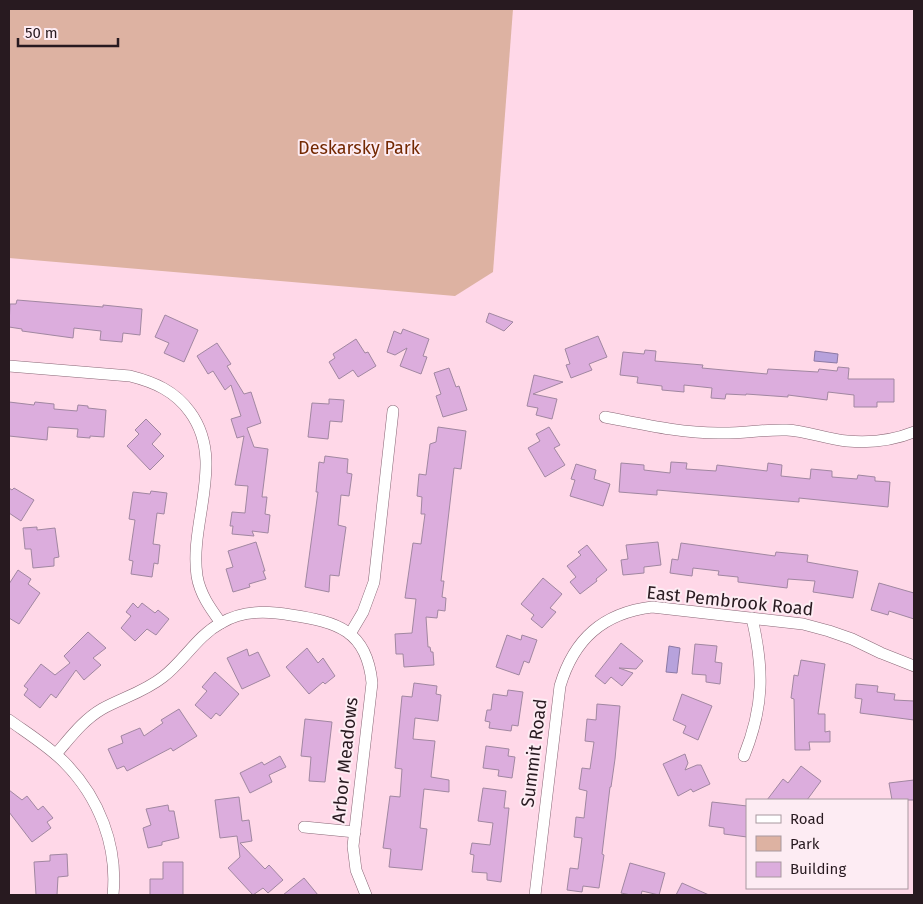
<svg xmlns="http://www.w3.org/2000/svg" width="923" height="904" font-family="'Fira Sans',sans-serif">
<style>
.green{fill:#ddb2a2}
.water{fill:#b7a2dc;stroke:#8c79a4}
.building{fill:#dcaddd;stroke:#a187a1}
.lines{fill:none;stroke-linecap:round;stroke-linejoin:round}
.street-casing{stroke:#896776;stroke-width:12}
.street{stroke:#fff;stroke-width:11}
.labels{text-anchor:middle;stroke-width:4;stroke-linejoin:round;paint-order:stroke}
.park-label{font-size:18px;fill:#732902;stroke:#fdecf3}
.street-label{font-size:18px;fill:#281a20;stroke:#fdecf3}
</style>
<rect width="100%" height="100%" fill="#ffd8e8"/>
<path class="green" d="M9,9H513L493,272L455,296L9,258Z"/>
<g class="water">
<path d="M815,351L838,354L837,363L814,361Z"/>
<path d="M669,646L680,648L677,673L666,672Z"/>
</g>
<g class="building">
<path d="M17,300L103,307V305L142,309L140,335L123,333L122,342L100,340L101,331L74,328L73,338L22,331V329L9,327L10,304H16Z"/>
<path d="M489,313L513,322L504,331L486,322Z"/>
<path d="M165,315L198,330L184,362L164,353L169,343L155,337Z"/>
<path d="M403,329L429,339L423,356L427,357L421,374L400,366L407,348L395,355L387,352L394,331L401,334Z"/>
<path d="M598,336L607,357L589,364L592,370L571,378L566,365L570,364L565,349Z"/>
<path d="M356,339L365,353L368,352L376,366L358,377L353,370L339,379L329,362L335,358L333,354Z"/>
<path d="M217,343L231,364L227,366L244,394L251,392L261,423L247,428L254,447L268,449L262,497H267L265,514L270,515L268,533L252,531L254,536L232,534L233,526H230L232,512L245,513L248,486L235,485L244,436L237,438L231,419L241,416L231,385L225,390L213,371L208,374L197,356Z"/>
<path d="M645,350L656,351L655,361L703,365L702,368L767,374L768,369L818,372L819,369L837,371L838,367L849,368L848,379H894V402H877V407H854V395L828,392L827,400L788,395V397L746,394V395L726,394L725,399L711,398L712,388L684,385V392L662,390V386L637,383L638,377L620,375L623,352L644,354Z"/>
<path d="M449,368L456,387L459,386L467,410L443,417L436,396L441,394L434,373Z"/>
<path d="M534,375L563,382L533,394L557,399L552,419L536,415L538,408L527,406Z"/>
<path d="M329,399L344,400L342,422L330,421L328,439L308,437L312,403L329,404Z"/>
<path d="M9,402L34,405L35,402L54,404V409L77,411L78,405L88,406V408L106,410L104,437L90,436V438L77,437L78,429L48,427L47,440L9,436Z"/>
<path d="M146,419L161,434L152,444L164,456L150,470L127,446L139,434L135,430Z"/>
<path d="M438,427L466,431L461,469L454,468L441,581H444L442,597L446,598L445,611L438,610L437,618L426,617L428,647H430L431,652H433L434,665L404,667L403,654H396L395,634L412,633L416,599L405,598L413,543L421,544L425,514H421L422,497L417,496L419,474L426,475L430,444L436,442Z"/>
<path d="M549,427L560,445L554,448L565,465L545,477L528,448L540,441L536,434Z"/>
<path d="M325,456L348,459L347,473L352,474L349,496L341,495L338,525L346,527L339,576L330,575L329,592L305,587L318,492H316L319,462L324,463Z"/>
<path d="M671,462L687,463L686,469L716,471L717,465L767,471L768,463L782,465L781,476L810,479L811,469L832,471V477L857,479L858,475L875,477V481L890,482L888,507L799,498V502L657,490V495L619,492L621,463L644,465V470L670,473Z"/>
<path d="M576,464L596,470L594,479L610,484L603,506L570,496L575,480L571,479Z"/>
<path d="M9,488L12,490L14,488L34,500L21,521L9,513Z"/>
<path d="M151,491L167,493L164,514L157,513L153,544L160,545L158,564L154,563L152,577L131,574L133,561L129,560L135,520L129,519L133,492L150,494Z"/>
<path d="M37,527V530L55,528L59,557L54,558V566L33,568L31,549H25L23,528Z"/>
<path d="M256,542L265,571H263L266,579L249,584L250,587L233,592L226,569L233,567L228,551Z"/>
<path d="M658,542L661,565L644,567V573L623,575L621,560L628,559L626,545Z"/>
<path d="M681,543L775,556L776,552L808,555L807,562L858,571L853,598L813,592L815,581L788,579L787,588L738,582V577L718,575L719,571L693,568L692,576L670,573L672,559L678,560Z"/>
<path d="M587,545L607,570L596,579L597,581L580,594L570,582L576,577L567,566L581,555L578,552Z"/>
<path d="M18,570L31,579L28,584L40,593L19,624L9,618V584Z"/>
<path d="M543,578L562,594L550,608L556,612L542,628L531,619L534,615L521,604Z"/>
<path d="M879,583L914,593V619L889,611L888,615L871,610Z"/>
<path d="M133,603L138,608L142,603L155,613L158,610L169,619L156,635L147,629L135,641L121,628L131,616L126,612Z"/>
<path d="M88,632L106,648L93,658L101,665L84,680L76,670L56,698L51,694L40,708L24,695L28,689L24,686L41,664L55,675L70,663L64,656Z"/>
<path d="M507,635L521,640L522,635L537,640L529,663L524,661L519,675L496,667Z"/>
<path d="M621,643L643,661L636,669L619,668L633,673L622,686L611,677L605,684L595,676Z"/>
<path d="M695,644L717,646L715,662L722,663L720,684L706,682V675L692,674Z"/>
<path d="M307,648L318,663L323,658L335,676L325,684L323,682L309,694L286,667Z"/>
<path d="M247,649L249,656L258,652L270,676L242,689L227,658Z"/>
<path d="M801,660L825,664L818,714H825V732L830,731V742H809L810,750H795L794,699L791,698L794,675L798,676Z"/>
<path d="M215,672L239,694L220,716L216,713L211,719L195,705L207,691L202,687Z"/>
<path d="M414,683L437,686L436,694L441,695L438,721L415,718L413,739L435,741L431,777L449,780V792L424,789L420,828L427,829L422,870L389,867L391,849L383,848L390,796L400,797L402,769L395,768L402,696L412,697Z"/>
<path d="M856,684L878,686L877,692L895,694L894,700L914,701V720L860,713L862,699L855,698Z"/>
<path d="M508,690L523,692L518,726L512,725L511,731L489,728L490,722L485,721L487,710H491L493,694L507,696Z"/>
<path d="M682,694L712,706L698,740L683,733L686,726L673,720Z"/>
<path d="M597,704L620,706L615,759L611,787H610L602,854L604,855L599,888L583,886L582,892L567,890L570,868L578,869L582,838L574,837L576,817L584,818L587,791L579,789L582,768L590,769L594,742L585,741L587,719L596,720Z"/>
<path d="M179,709L197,736L173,751L171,748L127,771L124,766L117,769L108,749L123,743L121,736L140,728L144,736L163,723L161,720Z"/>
<path d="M305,719L332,722L325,782L309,781L311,757L301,756Z"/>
<path d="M486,746L509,749L508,756L515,757L512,778L498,776L499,770L483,768Z"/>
<path d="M685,754L688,763L685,770L697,765H701L710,784L693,792L691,789L678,796L663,764Z"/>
<path d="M280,756L286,767L269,775L272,782L250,793L240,773L262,762L264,765Z"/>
<path d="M801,766L821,781L807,800H767L783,779L788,783Z"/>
<path d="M914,780V800H892L889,783Z"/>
<path d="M483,788L506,791L504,808H509L501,882L487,880V873L472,872L474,855L470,854L472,843L490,845L493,823L478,821Z"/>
<path d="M9,790L22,800L27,796L38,810L43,806L53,818L47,822L51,828L32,842L9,812Z"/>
<path d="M239,797L242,821L249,820L252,841L240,843L265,869L269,865L283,880L268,893L263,888L253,895L228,868L240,857L237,836L220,838L215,800Z"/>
<path d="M712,802L747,806V837L724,834V828L709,826Z"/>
<path d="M168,805L169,811H174L179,838L162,842V845L148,848L143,828L151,825L146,809Z"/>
<path d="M67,854L68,876L58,877L57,895H36L34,862L50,861V855Z"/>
<path d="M163,862H183V895H150V879H163Z"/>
<path d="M630,863L665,873L659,895L642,891L641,895H631L621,893Z"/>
<path d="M304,878L318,895H283Z"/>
<path d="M682,883L709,895H676Z"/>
</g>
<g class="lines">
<defs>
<g id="street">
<path d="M9,366L130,376C154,382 175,391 190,412C226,461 189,522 197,576C200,594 210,608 221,623"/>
<path d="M605,417C642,424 680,433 718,433C741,434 764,429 787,430C807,431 826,439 847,441C869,443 894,440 914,432"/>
<path d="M350,634L363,612L374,582L393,411"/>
<path d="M9,720C27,733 48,746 64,762C99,797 118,846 113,895"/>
<path d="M56,754C70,738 83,720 102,709C122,698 144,692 163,677C184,661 197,636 221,623C243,610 267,611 291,615C337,622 367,630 372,683L353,846L356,870L366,895"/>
<path d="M744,756C764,706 764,670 752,618"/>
<path d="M304,827L355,832"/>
<path d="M535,895L560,686C574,639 603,613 652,607L803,624L829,631L852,639L881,653L914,666"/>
</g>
</defs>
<use href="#street" class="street-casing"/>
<use href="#street" class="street"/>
</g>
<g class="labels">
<g class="park-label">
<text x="359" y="154">Deskarsky Park</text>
</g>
<g class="street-label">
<text transform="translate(730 601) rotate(6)" y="6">East Pembrook Road</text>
<text transform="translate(534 753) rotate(-83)" y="6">Summit Road</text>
<text transform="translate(345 760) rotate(-84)" y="6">Arbor Meadows</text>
</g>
</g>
<rect width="923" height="904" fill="none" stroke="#281a20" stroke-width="20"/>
<rect x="746" y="799" width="162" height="90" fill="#fdecf3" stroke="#a8989f"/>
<rect x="756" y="815" width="25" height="8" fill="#ffffff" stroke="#a8989f"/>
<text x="790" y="824" font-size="15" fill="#281a20">Road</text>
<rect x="756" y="836" width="25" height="15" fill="#ddb2a2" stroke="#a8989f"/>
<text x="790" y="849" font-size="15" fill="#281a20">Park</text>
<rect x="756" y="862" width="25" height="15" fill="#dcaddd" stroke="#a8989f"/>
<text x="790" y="874" font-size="15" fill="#281a20">Building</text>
<path d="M18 38v8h100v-8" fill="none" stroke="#281a20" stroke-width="2.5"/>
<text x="25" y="38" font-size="15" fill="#281a20" stroke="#fdecf3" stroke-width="4" paint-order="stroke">50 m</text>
</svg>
